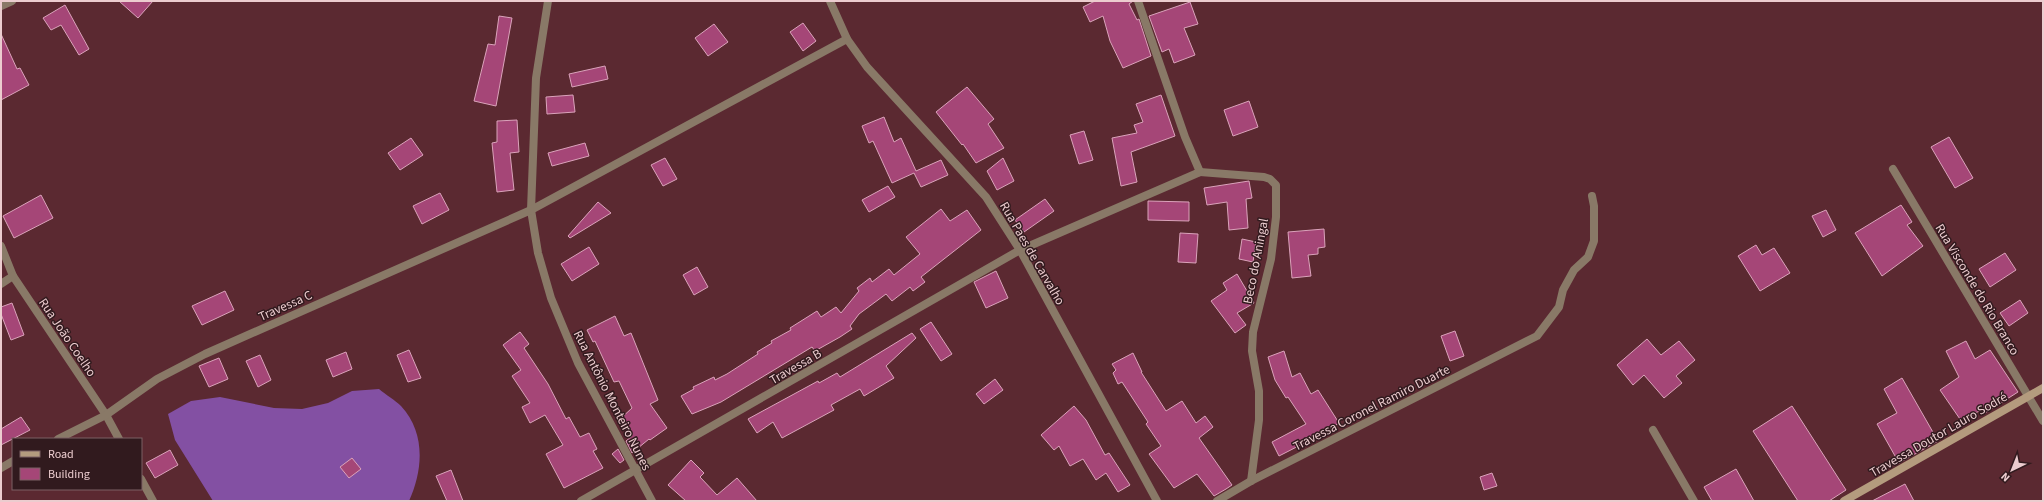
<svg xmlns="http://www.w3.org/2000/svg" width="2044" height="502" font-family="'Source Sans 3',sans-serif">
<style>
.forest{fill:#8350a3}
.building{fill:#a54677;stroke:#dba3bb}
.lines{fill:none;stroke-linecap:round;stroke-linejoin:round}
.street{stroke:#897967;stroke-width:8}
.secondary{stroke:#b49b7e;stroke-width:8}
.labels{text-anchor:middle;stroke-width:3;stroke-linejoin:round;paint-order:stroke}
.street-label{font-size:13px;fill:#eccccf;stroke:#311a1e}
</style>
<rect width="100%" height="100%" fill="#5b2931"/>
<path class="forest" d="M379,389C386,395 395,400 401,406C426,433 423,470 409,501H213L175,440L168,414L191,401L220,397L274,408L302,409L328,403L352,391Z"/>
<g class="building">
<path d="M119,1H153L138,18Z"/>
<path d="M1095,1H1133L1129,4L1137,20L1139,19L1151,56L1123,68L1110,41L1103,16L1090,22L1083,7Z"/>
<path d="M1190,2L1198,24L1184,28L1195,55L1174,63L1169,49L1162,52L1149,16Z"/>
<path d="M65,5L89,49L79,55L61,25L51,30L43,18Z"/>
<path d="M499,16L512,18L496,106L474,101L488,44L495,45Z"/>
<path d="M803,23L816,41L803,51L790,32Z"/>
<path d="M714,24L728,42L708,56L695,38Z"/>
<path d="M1,34L17,69L20,68L29,85L1,100Z"/>
<path d="M605,66L608,79L572,87L569,74Z"/>
<path d="M967,87L994,119L988,124L1004,148L976,163L963,144L962,145L936,112Z"/>
<path d="M573,95L575,112L547,114L546,97Z"/>
<path d="M1161,95L1175,136L1131,152L1137,182L1121,186L1112,138L1137,133L1134,125L1143,122L1136,104Z"/>
<path d="M1249,101L1258,127L1233,136L1224,110Z"/>
<path d="M884,117L894,142L901,138L916,171L941,160L948,175L921,187L914,173L892,183L873,141L869,143L862,126Z"/>
<path d="M517,120L519,152L510,153L514,190L497,192L492,143L497,142V121Z"/>
<path d="M1084,131L1093,160L1079,164L1070,135Z"/>
<path d="M1949,137L1973,178L1955,188L1931,147Z"/>
<path d="M411,138L423,155L400,170L388,153Z"/>
<path d="M585,143L589,156L552,166L548,153Z"/>
<path d="M665,158L677,179L663,186L651,165Z"/>
<path d="M1003,158L1014,181L997,190L987,171Z"/>
<path d="M1249,181L1252,198L1246,199L1248,228L1229,230L1227,202L1207,205L1204,188Z"/>
<path d="M888,186L895,197L869,212L862,200Z"/>
<path d="M440,193L449,210L422,224L413,206Z"/>
<path d="M41,195L53,218L14,238L3,216Z"/>
<path d="M1045,199L1054,211L1024,232L1015,220Z"/>
<path d="M1148,201L1189,202V221L1148,220Z"/>
<path d="M598,202L611,213L570,238L568,236Z"/>
<path d="M1901,205L1912,222L1907,225L1923,246L1882,276L1855,233Z"/>
<path d="M941,209L950,221L967,210L981,230L921,277L925,282L913,291L910,287L892,301L886,294L859,314L850,326L852,329L840,337L815,351L812,347L721,402L692,414L681,396L694,389L693,387L714,377L715,380L727,374L758,354L757,352L772,343L771,341L791,330L790,328L817,311L821,317L836,307L841,313L859,291L857,288L870,278L872,282L889,269L894,275L920,254L906,237Z"/>
<path d="M1826,210L1836,230L1823,237L1812,216Z"/>
<path d="M1324,229L1325,247L1318,248V254L1308,255L1311,276L1292,278L1288,232Z"/>
<path d="M1180,233L1198,234L1196,263L1178,262Z"/>
<path d="M1242,239L1256,242L1253,262L1239,259Z"/>
<path d="M1756,245L1762,255L1774,248L1790,273L1760,291L1738,256Z"/>
<path d="M589,247L599,264L572,281L561,264Z"/>
<path d="M2005,253L2016,270L1990,287L1979,269Z"/>
<path d="M697,267L708,287L694,295L683,275Z"/>
<path d="M996,271L1008,298L986,308L974,282Z"/>
<path d="M1237,274L1254,303L1237,313L1246,325L1235,333L1211,301L1227,290L1223,283Z"/>
<path d="M225,291L234,310L202,325L192,306Z"/>
<path d="M2020,300L2028,313L2009,326L2000,313Z"/>
<path d="M12,303L24,335L11,340L1,314V307Z"/>
<path d="M615,316L624,336L631,333L658,400L650,404L667,428L650,440L649,439L632,453L626,441L632,436L618,421L632,408L619,381L614,382L595,341L593,342L587,330Z"/>
<path d="M931,322L952,354L941,361L920,329Z"/>
<path d="M1455,331L1464,356L1450,361L1441,336Z"/>
<path d="M520,332L529,344L524,348L548,384L566,419L569,417L580,437L589,433L597,449L593,451L603,468L564,488L546,454L563,445L545,415L530,423L522,407L530,403L512,376L521,370L503,345Z"/>
<path d="M912,333L916,338L886,366L894,378L864,396L860,389L831,405L834,410L782,438L773,422L757,433L748,419L818,381L819,383L837,373L840,377Z"/>
<path d="M1647,339L1661,355L1679,341L1695,360L1676,376L1682,383L1664,398L1644,375L1633,385L1617,365Z"/>
<path d="M1966,341L1975,359L1990,350L2018,392L1985,413L1982,409L1962,422L1940,390L1959,377L1946,351Z"/>
<path d="M409,350L421,378L408,382L397,355Z"/>
<path d="M1284,351L1292,377L1300,373L1311,394L1318,390L1339,423L1318,437V436L1279,456L1272,442L1306,424L1288,397L1286,398L1275,380L1268,357Z"/>
<path d="M346,352L352,369L333,377L326,360Z"/>
<path d="M1133,353L1142,372H1141L1166,411L1182,401L1196,423L1205,416L1213,427L1199,438L1232,485L1226,489L1214,496L1197,474L1174,488L1149,454L1161,446L1146,424L1148,422L1122,382L1118,384L1113,373L1116,370L1112,364Z"/>
<path d="M260,355L271,380L258,387L246,361Z"/>
<path d="M219,358L228,379L209,387L199,366Z"/>
<path d="M1902,378L1938,441L1899,463L1877,424L1897,413L1884,389Z"/>
<path d="M995,379L1003,390L984,404L976,394Z"/>
<path d="M1074,406L1086,420L1105,455L1109,453L1130,485L1118,492L1106,473L1096,480L1083,459L1070,466L1059,446L1054,450L1041,435Z"/>
<path d="M1792,406L1846,490L1829,501H1798L1753,431Z"/>
<path d="M21,417L30,430L1,445V429Z"/>
<path d="M618,449L624,460L620,463L612,454Z"/>
<path d="M170,450L178,465L155,478L146,463Z"/>
<path d="M352,458L361,469L349,478L340,467Z"/>
<path d="M691,460L704,473L700,477L717,495L737,478L757,501H686L668,485Z"/>
<path d="M1736,469L1754,501H1712L1704,487Z"/>
<path d="M451,470L463,501H447L436,476Z"/>
<path d="M1492,473L1497,486L1484,490L1480,477Z"/>
<path d="M1905,484L1914,501H1872Z"/>
</g>
<g class="lines">
<g class="street">
<path d="M548,1L536,78L531,210L538,253L551,298L578,363L652,501"/>
<path d="M830,1L847,39L867,67L986,197L1020,250L1157,501"/>
<path d="M1138,1L1185,137L1200,172"/>
<path d="M1,6L12,1"/>
<path d="M1893,169L2043,421"/>
<path d="M1200,172L1264,177L1270,179L1276,185V217L1271,259L1253,332L1252,351L1259,391V420L1251,481"/>
<path d="M1,246L13,276L106,415L119,439"/>
<path d="M1,284L13,276"/>
<path d="M1653,430L1694,501"/>
<path d="M58,439L106,415L157,379L205,354L531,210L847,39"/>
<path d="M1,468L13,461"/>
<path d="M141,479L153,501"/>
<path d="M581,501L1020,250L1200,172"/>
<path d="M1217,501L1251,481L1537,336L1559,307L1563,290L1574,270L1588,257L1594,241V206L1592,196"/>
</g>
<path class="secondary" d="M1844,501L2043,388"/>
</g>
<g class="labels">
<g class="street-label">
<text transform="translate(1033 253) rotate(60)" y="5">Rua Paes de Carvalho</text>
<text transform="translate(1255 261) rotate(-79)" y="5">Beco do Aningal</text>
<text transform="translate(1978 289) rotate(59)" y="5">Rua Visconde do Rio Branco</text>
<text transform="translate(285 305) rotate(-24)" y="5">Travessa C</text>
<text transform="translate(68 337) rotate(56)" y="5">Rua João Coelho</text>
<text transform="translate(795 366) rotate(-30)" y="5">Travessa B</text>
<text transform="translate(613 400) rotate(63)" y="5">Rua Antônio Monteiro Nunes</text>
<text transform="translate(1371 407) rotate(-27)" y="5">Travessa Coronel Ramiro Duarte</text>
<text transform="translate(1938 434) rotate(-30)" y="5">Travessa Doutor Lauro Sodré</text>
</g>
</g>
<rect width="2044" height="502" fill="none" stroke="#eccccf" stroke-width="4"/>
<rect x="12" y="438" width="130" height="52" fill="#311a1e" stroke="#7c6165"/>
<rect x="20" y="451" width="20" height="6" fill="#b49b7e" stroke="#7c6165"/>
<text x="48" y="458" font-size="12" fill="#eccccf">Road</text>
<rect x="20" y="468" width="20" height="12" fill="#a54677" stroke="#7c6165"/>
<text x="48" y="478" font-size="12" fill="#eccccf">Building</text>
<g transform="translate(2012 470) rotate(223)" stroke="#311a1e" stroke-width="3" paint-order="stroke">
<path d="M0-3L7 15L0 10L-7 15Z" fill="#eccccf"/>
<text y="-6" font-size="11" font-weight="bold" text-anchor="middle" fill="#eccccf">N</text>
</g>
</svg>
